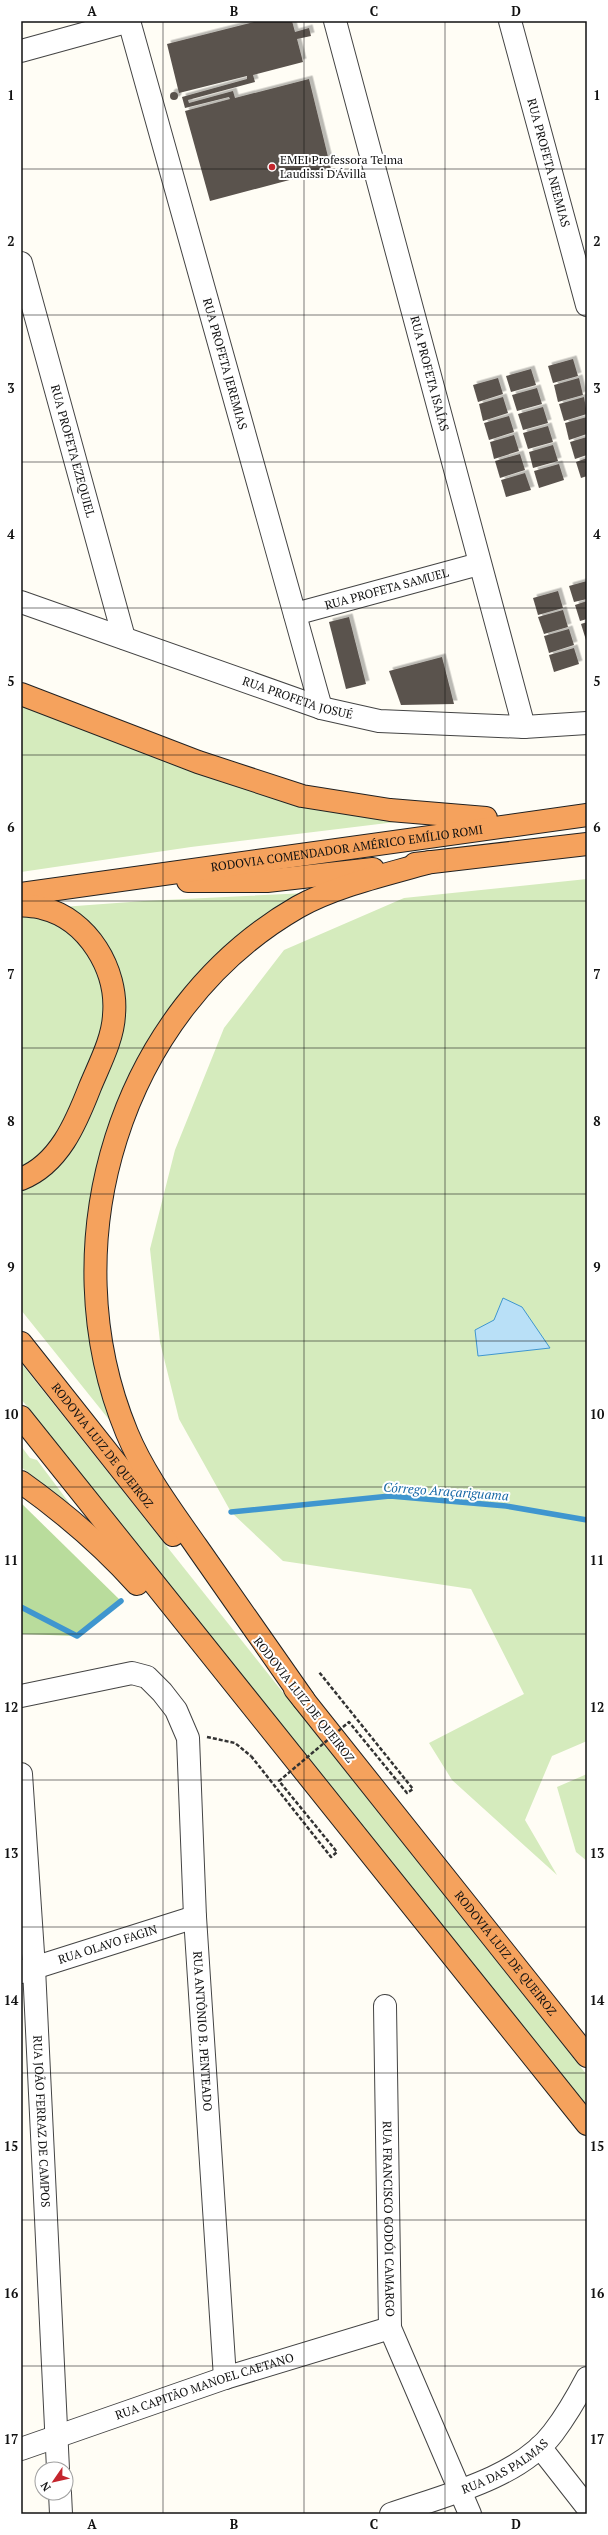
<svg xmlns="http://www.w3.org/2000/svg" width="608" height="2535" font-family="'PT Serif',serif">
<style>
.green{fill:#d5ebbd}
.forest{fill:#b9dc9c}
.water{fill:#b9e0f7;stroke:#3f96cf}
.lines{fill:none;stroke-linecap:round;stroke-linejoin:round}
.stream{stroke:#3f96cf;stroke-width:5.5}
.building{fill:#5a524d;filter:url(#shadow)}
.minor-casing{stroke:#444;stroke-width:24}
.highway-casing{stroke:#222;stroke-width:24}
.path{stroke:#333;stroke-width:2.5;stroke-dasharray:4 2;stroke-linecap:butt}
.minor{stroke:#fff;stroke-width:22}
.highway{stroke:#f5a25d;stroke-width:22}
.path-bridge{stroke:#333;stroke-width:2.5;stroke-dasharray:4 2;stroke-linecap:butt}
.grid{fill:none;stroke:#111;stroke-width:1;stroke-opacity:0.55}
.poi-dot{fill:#c4262e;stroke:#fff;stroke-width:1.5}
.labels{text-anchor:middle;stroke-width:4;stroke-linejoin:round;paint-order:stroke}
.poi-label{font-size:12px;fill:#111;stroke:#fff;text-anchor:start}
.street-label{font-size:12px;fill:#111;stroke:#fff}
.water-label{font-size:13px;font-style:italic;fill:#1768a6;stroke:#fff}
.neatline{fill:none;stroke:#111;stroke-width:1.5}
.grid-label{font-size:13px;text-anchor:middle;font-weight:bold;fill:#111}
</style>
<defs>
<filter id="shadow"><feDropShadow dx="3.5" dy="-3.5" stdDeviation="0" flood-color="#0004"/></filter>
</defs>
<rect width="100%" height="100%" fill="#fffdf5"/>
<g class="green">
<path d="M21,705L412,820L191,847L21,872Z"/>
<path d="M587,879V1741L552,1756L525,1820L557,1875L452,1780L429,1743L524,1694L471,1589L283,1561L231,1512L179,1419L160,1342L150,1249L175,1150L224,1028L284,950L404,898Z"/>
<path d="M307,893L191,989L95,1203L123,1437L21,1310V1191C39,1182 57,1170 69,1154C82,1136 89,1115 97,1094C113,1056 132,1018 121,975C114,947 83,927 62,907L144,901Z"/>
<path d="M21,912L51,918L93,956L108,1006L75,1114L51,1148L21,1170Z"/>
<path d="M21,1363L587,2075V2106L21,1399Z"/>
<path d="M21,1446L30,1458L37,1460L70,1504L21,1467Z"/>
<path d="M587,1774V1861L576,1852L557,1787Z"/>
</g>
<path class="forest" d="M21,1503L121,1601L77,1636L21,1634Z"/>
<path class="water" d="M503,1298L522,1307L550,1348L478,1356L475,1330L494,1320Z"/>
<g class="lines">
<g class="stream">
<path d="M231,1512L390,1496L506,1506L587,1520"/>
<path d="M21,1607L77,1636L121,1601"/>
</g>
</g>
<g class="building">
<path d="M258,21H292L295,32L309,28L311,36L297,39L303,62L253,75L255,82L188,100L189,103L233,91L235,98L309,79L331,169L210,201L185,111L230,99L229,97L185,108L182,97L247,79V76L179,93L167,44Z"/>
<circle cx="174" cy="96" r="4"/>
<path d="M573,359L578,376L553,383L548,366Z"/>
<path d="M531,369L536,385L511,392L506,376Z"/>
<path d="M498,378L503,394L478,402L473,385Z"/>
<path d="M579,378L583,395L558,402L554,385Z"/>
<path d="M537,388L542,404L517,411L512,395Z"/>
<path d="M503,397L508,413L483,421L479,404Z"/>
<path d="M584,397L587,414L564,421L559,404Z"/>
<path d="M543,407L548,423L523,430L518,414Z"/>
<path d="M509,416L514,432L489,440L484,423Z"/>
<path d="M587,417V434L569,440L565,423Z"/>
<path d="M548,426L553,442L528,449L523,433Z"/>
<path d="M514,435L519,451L494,459L490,442Z"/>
<path d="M587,437V455L575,459L570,442Z"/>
<path d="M553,445L558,461L533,468L529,452Z"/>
<path d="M520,454L525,470L500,478L495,461Z"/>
<path d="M587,458V476L581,478L576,462Z"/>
<path d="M559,464L564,480L539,488L534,471Z"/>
<path d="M525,473L531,490L506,497L501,480Z"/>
<path d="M587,581V599L574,602L569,586Z"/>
<path d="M558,591L563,608L538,615L533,598Z"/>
<path d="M587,601V619L580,621L575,605Z"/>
<path d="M563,610L568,627L544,634L538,617Z"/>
<path d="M349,617L366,684L346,689L329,622Z"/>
<path d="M587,622V640H586L581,624Z"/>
<path d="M569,629L574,645L549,653L544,636Z"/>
<path d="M574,648L579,664L554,672L549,655Z"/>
<path d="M442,657L454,704L401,705L389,671Z"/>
</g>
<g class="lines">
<defs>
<g id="minor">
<path id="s1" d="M129,21L321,708"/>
<path id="s2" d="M335,21L524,727"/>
<path id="s3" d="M510,21L587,305"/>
<path d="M21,51L130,21"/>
<path id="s4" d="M21,263L124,638"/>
<path id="s5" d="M21,602L321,708L379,721L524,727L587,723"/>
<path id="s6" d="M295,614L479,564"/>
<path id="s7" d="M21,1696L132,1673L147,1677L162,1692L176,1710L188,1738L195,1917L225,2378"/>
<path id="s8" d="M21,1774L34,1968L58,2469"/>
<path id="s9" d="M21,1972L195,1917"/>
<path id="s10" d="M385,2006L390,2328L470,2514"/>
<path d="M540,2447L587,2507"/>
<path id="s11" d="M21,2449L225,2378L390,2328"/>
<path d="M60,2493L61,2514"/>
<path id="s12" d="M391,2514C443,2496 519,2478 553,2433C566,2416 577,2397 587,2378"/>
</g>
<g id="highway">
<path d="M21,694L198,762L302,796L390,810L486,818"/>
<path d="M415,864L587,844"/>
<path d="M188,881H267L373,869"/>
<path id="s13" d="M21,894L587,815"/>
<path d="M21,905C28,906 35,906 42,908C88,919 118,970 114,1015C113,1039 99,1065 90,1087C76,1123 59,1164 21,1179"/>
<path id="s14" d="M21,1343L173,1535"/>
<path d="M21,1417L587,2124"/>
<path d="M21,1482C63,1512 103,1546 137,1584"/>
<path id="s15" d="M295,1689L587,2056"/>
<path d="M304,1700C268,1649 233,1598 197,1547C172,1511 144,1474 127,1433C49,1245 119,1010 298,907C338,885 386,875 430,862"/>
</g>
</defs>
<use href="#minor" class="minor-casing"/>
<use href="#highway" class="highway-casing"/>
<path class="path" d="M207,1737L235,1743L251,1756"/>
<use href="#minor" class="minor"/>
<use href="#highway" class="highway"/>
<path class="path-bridge" d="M251,1756L331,1857L337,1852L279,1781L349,1722L407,1793L413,1789L319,1672"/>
</g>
<path class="grid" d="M163,21V2514M304,21V2514M445,21V2514M21,169H587M21,315H587M21,462H587M21,608H587M21,755H587M21,901H587M21,1048H587M21,1194H587M21,1341H587M21,1487H587M21,1634H587M21,1780H587M21,1927H587M21,2073H587M21,2220H587M21,2366H587"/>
<circle class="poi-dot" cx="272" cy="167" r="4"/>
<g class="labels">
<g class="poi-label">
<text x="280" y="164">EMEI Professora Telma<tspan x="280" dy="14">Laudissi D'Ávilla</tspan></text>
</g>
<g class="street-label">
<text dy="4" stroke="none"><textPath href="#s3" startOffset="147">RUA PROFETA NEEMIAS</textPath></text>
<text dy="4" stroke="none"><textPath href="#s1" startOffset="356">RUA PROFETA JEREMIAS</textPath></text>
<text dy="4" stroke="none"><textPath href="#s2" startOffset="365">RUA PROFETA ISAÍAS</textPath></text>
<text dy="4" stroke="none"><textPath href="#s4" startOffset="195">RUA PROFETA EZEQUIEL</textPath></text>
<text dy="4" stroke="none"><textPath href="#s6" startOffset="95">RUA PROFETA SAMUEL</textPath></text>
<text dy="4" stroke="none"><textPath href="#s5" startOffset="293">RUA PROFETA JOSUÉ</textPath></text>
<text dy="4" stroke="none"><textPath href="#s13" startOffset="329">RODOVIA COMENDADOR AMÉRICO EMÍLIO ROMI</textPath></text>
<text dy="4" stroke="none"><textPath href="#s14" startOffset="131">RODOVIA LUIZ DE QUEIROZ</textPath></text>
<text transform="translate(304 1700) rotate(52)" y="4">RODOVIA LUIZ DE QUEIROZ</text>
<text dy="4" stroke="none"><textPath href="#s9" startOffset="91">RUA OLAVO FAGIN</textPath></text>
<text dy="4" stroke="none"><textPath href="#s15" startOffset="338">RODOVIA LUIZ DE QUEIROZ</textPath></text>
<text dy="4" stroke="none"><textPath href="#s7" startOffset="497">RUA ANTÔNIO B. PENTEADO</textPath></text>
<text dy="4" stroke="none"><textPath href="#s8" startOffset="348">RUA JOÃO FERRAZ DE CAMPOS</textPath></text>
<text dy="4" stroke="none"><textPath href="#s10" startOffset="213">RUA FRANCISCO GODÓI CAMARGO</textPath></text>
<text dy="4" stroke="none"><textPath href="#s11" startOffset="194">RUA CAPITÃO MANOEL CAETANO</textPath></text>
<text dy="4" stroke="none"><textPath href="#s12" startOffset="124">RUA DAS PALMAS</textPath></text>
</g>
<g class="water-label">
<text transform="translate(446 1491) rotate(4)" y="5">Córrego Araçariguama</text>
</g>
</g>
<rect width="608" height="2535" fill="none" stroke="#ffffff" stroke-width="44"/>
<g transform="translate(54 2481) rotate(236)"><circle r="19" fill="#ffffff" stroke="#a0a0a0"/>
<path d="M0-3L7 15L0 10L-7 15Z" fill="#c4262e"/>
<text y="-6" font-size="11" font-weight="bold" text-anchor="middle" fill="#111111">N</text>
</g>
<rect x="22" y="22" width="564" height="2491" class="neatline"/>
<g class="grid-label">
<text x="92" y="16">A</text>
<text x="234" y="16">B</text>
<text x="374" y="16">C</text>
<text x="516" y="16">D</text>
<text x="11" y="100">1</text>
<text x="597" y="100">1</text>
<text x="11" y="246">2</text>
<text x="597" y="246">2</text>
<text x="11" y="393">3</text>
<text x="597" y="393">3</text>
<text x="11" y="539">4</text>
<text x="597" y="539">4</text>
<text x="11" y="686">5</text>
<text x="597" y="686">5</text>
<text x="11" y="832">6</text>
<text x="597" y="832">6</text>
<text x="11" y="979">7</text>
<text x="597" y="979">7</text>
<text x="11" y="1126">8</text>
<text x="597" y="1126">8</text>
<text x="11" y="1272">9</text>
<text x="597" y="1272">9</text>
<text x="11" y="1419">10</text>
<text x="597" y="1419">10</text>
<text x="11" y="1565">11</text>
<text x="597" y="1565">11</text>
<text x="11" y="1712">12</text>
<text x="597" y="1712">12</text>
<text x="11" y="1858">13</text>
<text x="597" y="1858">13</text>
<text x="11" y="2005">14</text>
<text x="597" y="2005">14</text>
<text x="11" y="2151">15</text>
<text x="597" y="2151">15</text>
<text x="11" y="2298">16</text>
<text x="597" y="2298">16</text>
<text x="11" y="2444">17</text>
<text x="597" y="2444">17</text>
<text x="92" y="2529">A</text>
<text x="234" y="2529">B</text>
<text x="374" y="2529">C</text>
<text x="516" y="2529">D</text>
</g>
</svg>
